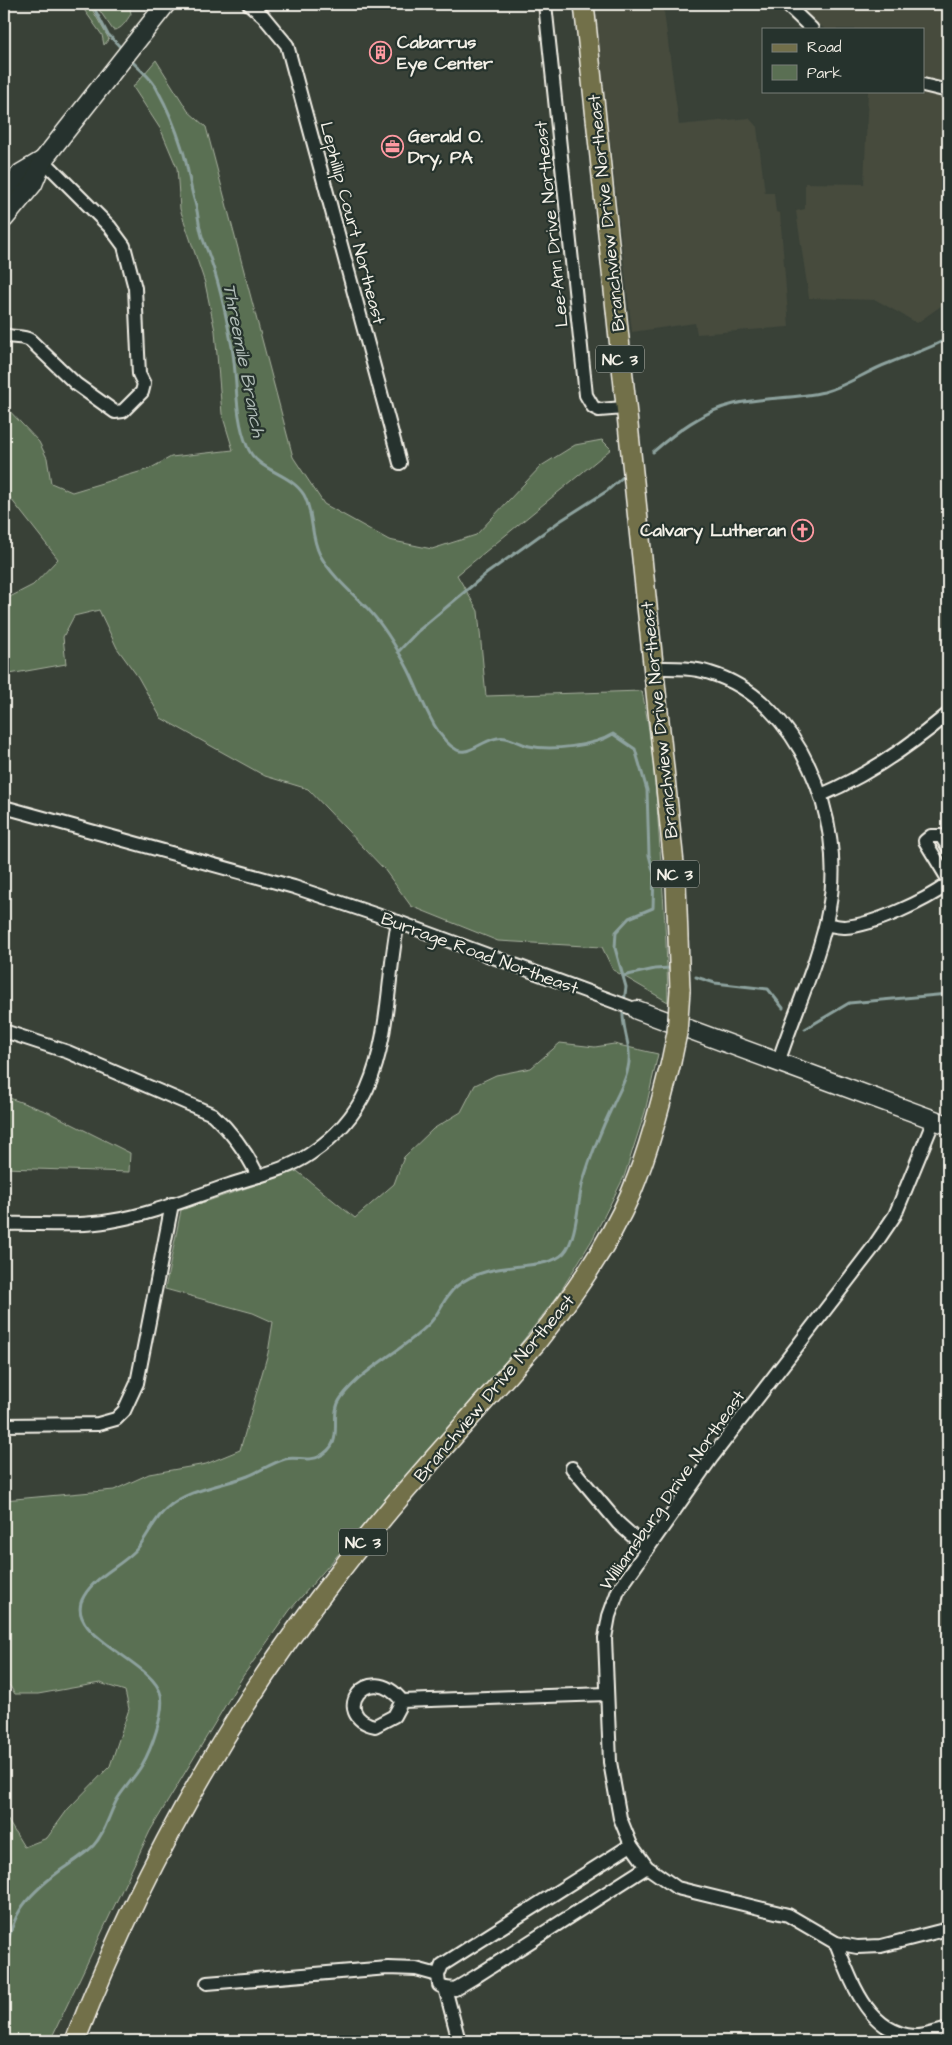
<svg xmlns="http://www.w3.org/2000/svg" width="952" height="2045" font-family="'Architects Daughter',sans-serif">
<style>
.built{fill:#464b3e}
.green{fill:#5a6f53;stroke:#a7b09e}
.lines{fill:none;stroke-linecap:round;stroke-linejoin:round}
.stream{stroke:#8da29e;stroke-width:3}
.street-casing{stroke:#f4f1e8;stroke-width:16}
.secondary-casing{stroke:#f4f1e8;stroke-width:21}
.primary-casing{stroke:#f4f1e8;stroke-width:22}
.street{stroke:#26332d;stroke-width:12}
.secondary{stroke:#26332d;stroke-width:18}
.primary{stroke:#726f4a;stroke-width:19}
.primary-bridge-casing{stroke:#f4f1e8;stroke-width:22;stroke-linecap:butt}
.primary-bridge{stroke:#726f4a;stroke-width:19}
.labels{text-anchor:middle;stroke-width:4.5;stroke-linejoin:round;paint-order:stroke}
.shield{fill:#26332d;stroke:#b6b8b0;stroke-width:1}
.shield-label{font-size:16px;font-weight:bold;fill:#f4f1e8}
.poi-label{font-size:18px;font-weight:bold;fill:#f4f1e8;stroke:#26332d;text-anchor:start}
.street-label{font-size:18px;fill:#f4f1e8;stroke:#26332d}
.water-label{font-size:19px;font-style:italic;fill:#b0bcb7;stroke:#26332d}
</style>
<rect width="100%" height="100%" fill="#394137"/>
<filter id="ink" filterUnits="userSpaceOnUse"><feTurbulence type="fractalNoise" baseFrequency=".02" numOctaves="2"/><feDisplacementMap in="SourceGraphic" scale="10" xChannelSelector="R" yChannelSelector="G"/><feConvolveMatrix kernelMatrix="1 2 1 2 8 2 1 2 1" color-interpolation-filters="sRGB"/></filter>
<g filter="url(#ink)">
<g class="built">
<path d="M594,4H663L679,125L749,118L757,127L765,193H774L776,212L780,213L789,327L697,334L695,323L632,332Z"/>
<path d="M795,4H948V84L923,78V29H825L806,17Z"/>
<path d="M868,91H916L948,98V301L917,323L876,300L809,298L796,211L805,209V183L864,184Z"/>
</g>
<g class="green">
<path d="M80,4H89L109,39L104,45L102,35Z"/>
<path d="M95,4H134L130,8L131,14C126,21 122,30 113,30Z"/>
<path d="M156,60L188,111L206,127L293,457L324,504L389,540L432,549L476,535L541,466L575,445L602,440L611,449L457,575L478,611L486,696L642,691C652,738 656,786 659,835C663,891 667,946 668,1002L613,970L602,947L498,941L411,906L384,869L308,789L265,776L161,718L138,677L117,648L99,610L74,616L63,637L66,664L4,675V600L33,585L58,559L4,490V405L39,442L47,458L51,483L72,492L149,469L171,457L233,450L222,414L215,331L205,283L180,209L177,168L161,130L133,87Z"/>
<path d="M560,1043L595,1047L614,1044L658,1054L645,1112L624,1177L592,1240L559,1294L519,1346L290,1610L243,1676L150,1831L50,2041H4V1814L24,1847L47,1838L68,1809L110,1766L129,1709L125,1691L100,1683L38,1694H15L4,1677V1500L114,1490L149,1474L206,1464L240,1450L268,1353L273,1322L253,1313L165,1289L181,1210L297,1171L355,1218L394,1184L404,1157L433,1129L461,1112L475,1085L496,1075L531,1068Z"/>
<path d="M4,1096L48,1112L130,1153L129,1172L4,1168Z"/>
</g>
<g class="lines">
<g class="stream">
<path d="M92,4L107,33L123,50"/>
<path d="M130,59C139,70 152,77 158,91C168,109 176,129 182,148C188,164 189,183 194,199C199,213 198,228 204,242C218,276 225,310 232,347C238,381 234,414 247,446C257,472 290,472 304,495C314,513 310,536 320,555C331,575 352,593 368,609C384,626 397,648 408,669C420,692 433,737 457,750C470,757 488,734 506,738C514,740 521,744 529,746C551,751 594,746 613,734L635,749L647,790L649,855L654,874L653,908L629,918L616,932L615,948L626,987L624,1002"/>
<path d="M653,452C676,432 703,411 734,404C763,397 794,399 824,392C847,386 867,371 889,363C910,354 929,350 948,338"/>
<path d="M398,652L418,631L486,574L560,521L607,491L624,476"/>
<path d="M623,976L655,969L670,968"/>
<path d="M696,977L715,983L768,989L783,1008"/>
<path d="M805,1029L849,1003L948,994"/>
<path d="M4,1965C10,1916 22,1899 61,1870C71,1863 84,1855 93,1846C106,1832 109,1813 118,1798C125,1787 135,1777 142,1765C151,1750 165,1712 161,1695C153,1660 60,1635 84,1596C96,1576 119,1567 135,1551C147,1539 153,1520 167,1508C188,1489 222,1486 248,1476C260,1471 272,1463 285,1459C296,1456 308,1462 318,1457C348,1443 327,1417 341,1398C364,1367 403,1351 429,1324C440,1313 444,1296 457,1286C490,1258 545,1273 564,1253C577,1239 578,1199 583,1181C591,1155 601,1130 613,1105C618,1093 626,1081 628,1068C633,1047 621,1029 623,1008"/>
</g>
<defs>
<g id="street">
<path d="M249,4L263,16L287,45L400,463"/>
<path d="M545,4L586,395L593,407L599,410L624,408"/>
<path d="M786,4L812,29"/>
<path d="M923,85L948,91"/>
<path d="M4,334C12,339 21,335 30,340L76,384L115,412L123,411L142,392L144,384L139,374L135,288L124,246L110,227L43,160"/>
<path d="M653,668C672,668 692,667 710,673C800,700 846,821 829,908C820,959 794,1013 778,1063"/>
<path d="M821,795C866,776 911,745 948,714"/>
<path d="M4,807L294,887L398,922L637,1010"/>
<path d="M948,847L941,836H931L925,841L948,879"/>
<path d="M826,925C832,925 839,927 845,927C874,925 925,901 948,884"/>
<path d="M4,1031L68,1052L212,1114C232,1132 246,1151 258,1176"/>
<path d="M934,1120L895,1215L872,1249L712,1457L618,1591L609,1616L605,1638L610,1762L620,1818L631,1845L647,1867L677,1888L788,1915L836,1943L857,1947L881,1946L948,1929"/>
<path d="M4,1224C38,1223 76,1227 110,1221C150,1215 190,1198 229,1185C256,1176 287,1170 310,1154C334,1138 355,1115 367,1089C390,1037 387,977 398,922"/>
<path d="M4,1425L98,1424L116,1419L124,1411L137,1383L172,1204"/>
<path d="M572,1468L618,1523L647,1549"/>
<path d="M402,1701L394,1716L375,1726C329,1716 367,1658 402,1701L607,1694"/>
<path d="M836,1943C851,1980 867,2032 914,2036C921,2037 940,2031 948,2029"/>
<path d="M207,1983L388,1968L416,1969L438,1975"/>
<path d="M445,1988L455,1989L475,1977L647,1867"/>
<path d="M459,2041L445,1988L439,1985L438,1975L442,1965L631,1845"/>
</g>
<g id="secondary">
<path d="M4,194L21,173L43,160"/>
<path d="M4,219L33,184L43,160L166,4"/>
<path d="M637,1010L948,1125"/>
</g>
<g id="primary">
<path d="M584,4L676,883L680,990"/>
<path d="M75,2041C140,1873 229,1714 340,1571C401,1492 470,1419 535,1344C572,1297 607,1248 631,1193C649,1150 660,1106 671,1062"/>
</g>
</defs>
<use href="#street" class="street-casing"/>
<use href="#secondary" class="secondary-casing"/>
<use href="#primary" class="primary-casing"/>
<use href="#street" class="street"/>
<use href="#secondary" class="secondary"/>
<use href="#primary" class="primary"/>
<defs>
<path id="primary-bridge" d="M671,1062L677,1033L680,990"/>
</defs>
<use href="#primary-bridge" class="primary-bridge-casing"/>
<use href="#primary-bridge" class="primary-bridge"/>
</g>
</g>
<defs>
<symbol id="building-ring" viewBox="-11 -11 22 22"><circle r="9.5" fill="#26332d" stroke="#ff9aa2" stroke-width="1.5"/><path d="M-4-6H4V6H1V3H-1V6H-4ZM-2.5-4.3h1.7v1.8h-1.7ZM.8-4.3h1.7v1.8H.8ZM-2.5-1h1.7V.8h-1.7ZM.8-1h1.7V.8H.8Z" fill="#ff9aa2"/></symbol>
<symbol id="office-ring" viewBox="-11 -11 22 22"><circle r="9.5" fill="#26332d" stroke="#ff9aa2" stroke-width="1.5"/><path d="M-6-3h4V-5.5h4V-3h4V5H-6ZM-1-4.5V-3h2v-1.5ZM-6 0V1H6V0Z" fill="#ff9aa2"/></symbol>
<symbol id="church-ring" viewBox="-11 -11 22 22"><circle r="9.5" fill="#26332d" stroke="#ff9aa2" stroke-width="1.5"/><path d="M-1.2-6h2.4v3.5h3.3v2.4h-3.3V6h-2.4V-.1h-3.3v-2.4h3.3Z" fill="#ff9aa2"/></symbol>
</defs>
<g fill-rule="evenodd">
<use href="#building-ring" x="368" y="40" width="25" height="25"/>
<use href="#office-ring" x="380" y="134" width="25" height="25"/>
<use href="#church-ring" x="790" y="518" width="25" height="25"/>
</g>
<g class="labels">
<g class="shield">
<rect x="596" y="345.5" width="48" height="27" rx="4"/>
<rect x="651" y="860.5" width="48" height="27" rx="4"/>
<rect x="339" y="1528.5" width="48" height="27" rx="4"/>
</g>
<g class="shield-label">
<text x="620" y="365">NC 3</text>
<text x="675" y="880">NC 3</text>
<text x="363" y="1548">NC 3</text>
</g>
<g class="poi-label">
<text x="397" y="48">Cabarrus<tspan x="397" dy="21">Eye Center</tspan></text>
<text x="408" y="142">Gerald O.<tspan x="408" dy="21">Dry, PA</tspan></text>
<text x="786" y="536" text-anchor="end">Calvary Lutheran</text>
</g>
<g class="street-label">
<text transform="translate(606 213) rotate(-96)" y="6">Branchview Drive Northeast</text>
<text transform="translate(353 223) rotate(75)" y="6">Lephillip Court Northeast</text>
<text transform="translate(551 224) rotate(-96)" y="6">Lee-Ann Drive Northeast</text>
<text transform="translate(659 720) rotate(-96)" y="6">Branchview Drive Northeast</text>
<text transform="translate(480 953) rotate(20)" y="6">Burrage Road Northeast</text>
<text transform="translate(494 1388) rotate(-50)" y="6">Branchview Drive Northeast</text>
<text transform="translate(672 1490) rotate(-55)" y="6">Williamsburg Drive Northeast</text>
</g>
<g class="water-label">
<text transform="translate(245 360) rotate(79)" y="7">Threemile Branch</text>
</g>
</g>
<rect width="952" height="2045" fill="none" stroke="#26332d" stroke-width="20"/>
<rect x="10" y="10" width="932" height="2025" fill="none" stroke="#f4f1e8" stroke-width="2" filter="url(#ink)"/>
<rect x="762" y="28" width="162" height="65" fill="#26332d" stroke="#787f78"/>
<rect x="772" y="44" width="25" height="8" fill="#726f4a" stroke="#787f78"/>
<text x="807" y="52" font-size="15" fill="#f4f1e8">Road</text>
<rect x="772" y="65" width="25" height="15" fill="#5a6f53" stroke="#787f78"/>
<text x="807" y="78" font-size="15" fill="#f4f1e8">Park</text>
</svg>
